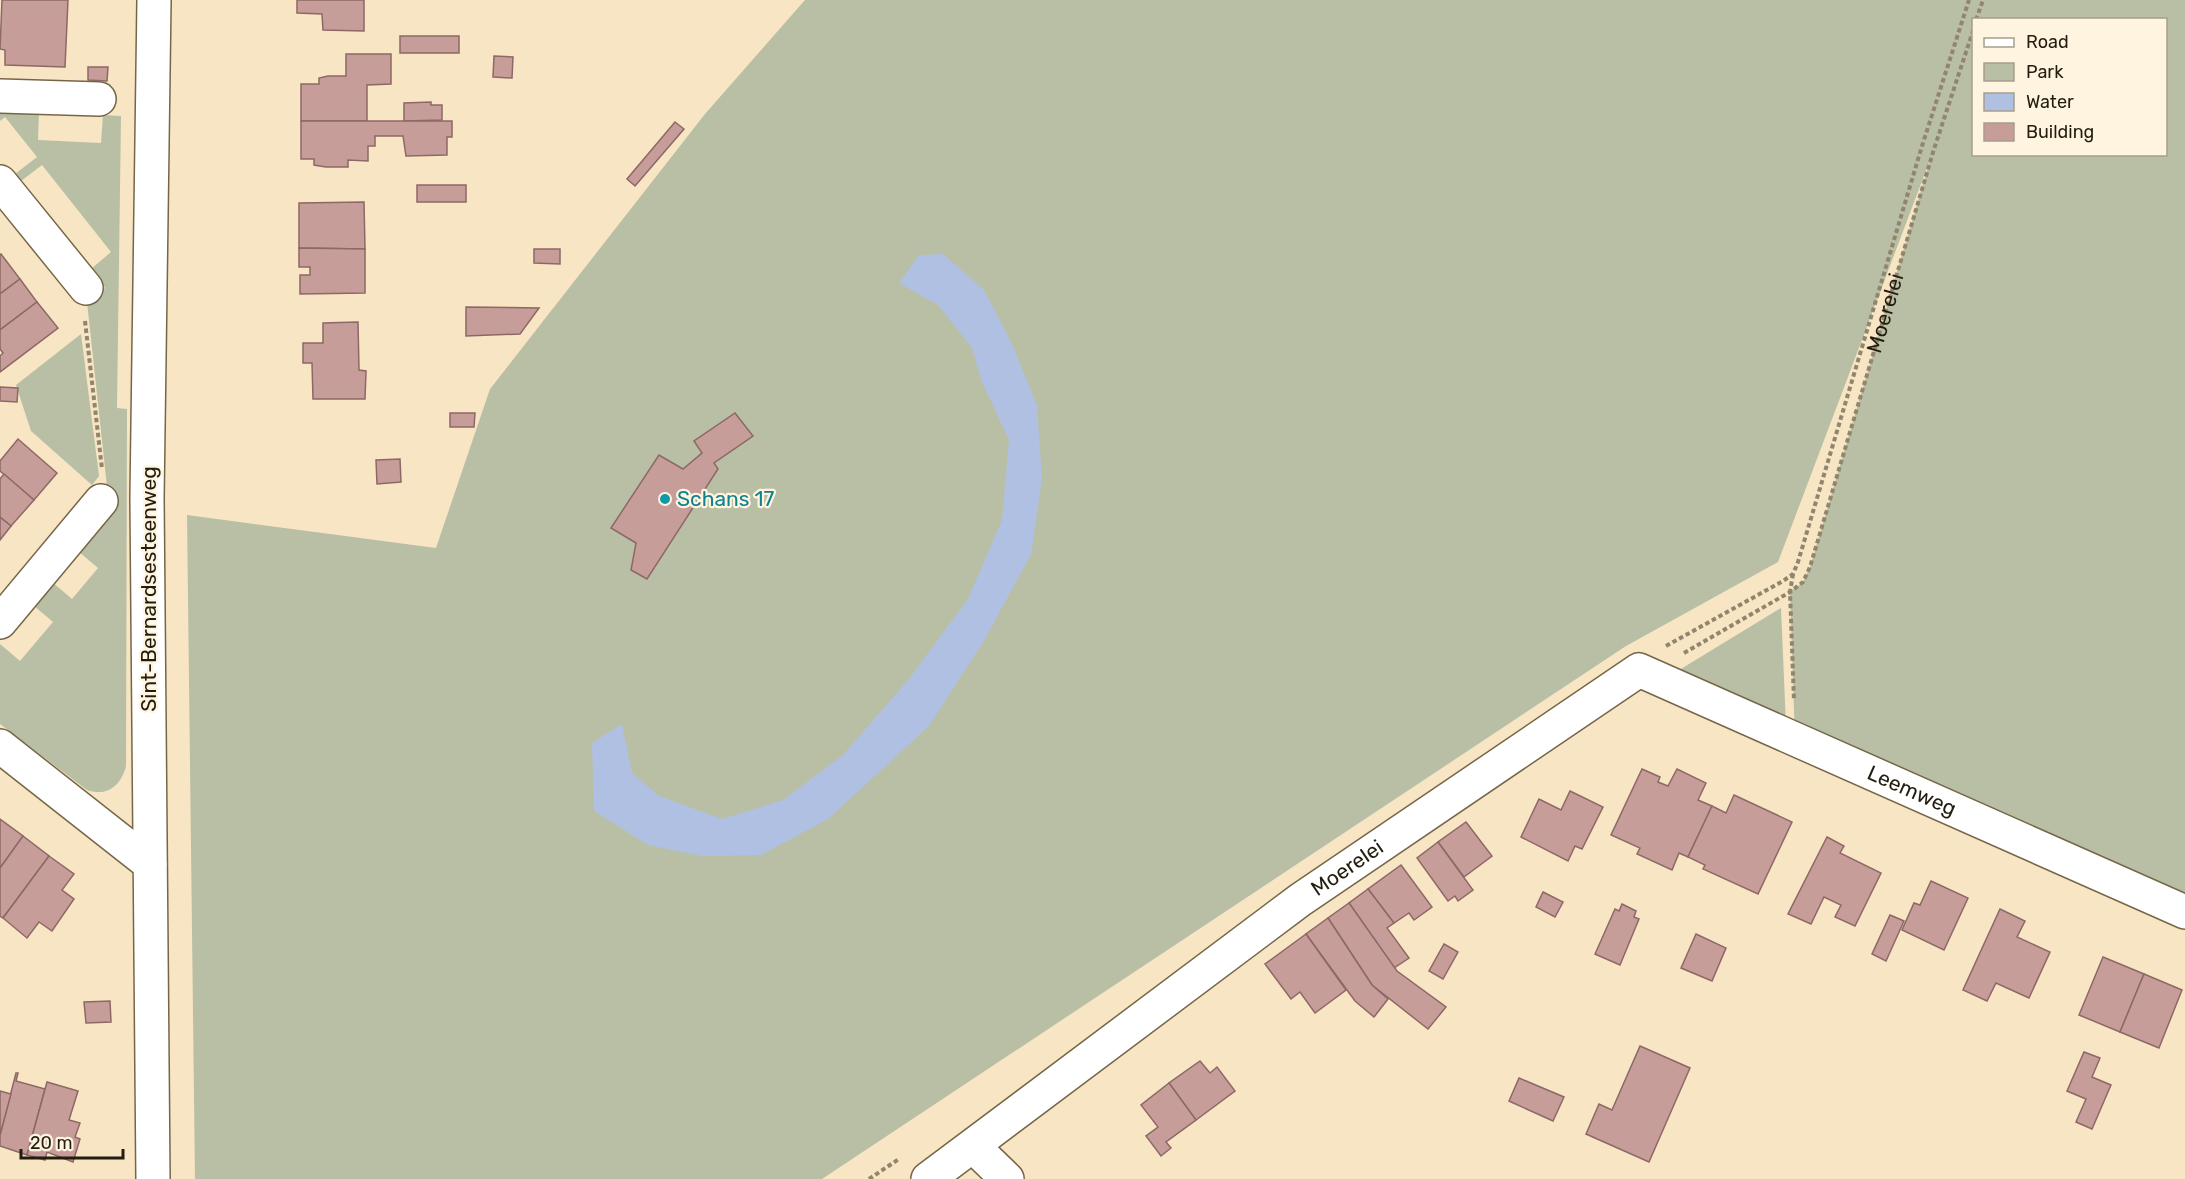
<svg xmlns="http://www.w3.org/2000/svg" width="2185" height="1179" font-family="Rubik,sans-serif">
<style>
.green{fill:#b9bfa4;fill-rule:evenodd}
.water{fill:#b0c0e2}
.building{fill:#c79d9a;stroke:#8d6866;stroke-width:1.5}
.lines{fill:none;stroke-linecap:round;stroke-linejoin:round}
.minor-casing{stroke:#766648;stroke-width:36}
.major-casing{stroke:#766648;stroke-width:36}
.path{stroke:#91856e;stroke-width:4;stroke-dasharray:4.5 3;stroke-linecap:butt}
.minor{stroke:#fff;stroke-width:33}
.major{stroke:#fff;stroke-width:33}
.culture-dot{fill:#0f9aa8;stroke:#fef4df;stroke-width:2}
.labels{text-anchor:middle;stroke-width:4.5;stroke-linejoin:round;paint-order:stroke}
.street-label{font-size:21px;fill:#231d10;stroke:#fef4df}
.culture-label{font-size:21px;fill:#0d838f;stroke:#fef4df;text-anchor:start}
</style>
<rect width="100%" height="100%" fill="#f7e5c4"/>
<g class="green">
<path d="M805,0H2185V912L1795,741L1790,592L1803,582L1810,567L1930,160L1778,562L1626,646L822,1179H195L187,515L436,548L490,389L705,114ZM1974,20H2166V154H1974Z"/>
<path d="M0,111L39,112L38,140L101,143L103,115L121,116L117,408L127,409L126,766C121,786 107,797 87,790L0,724V644L20,661L53,622L33,605L52,582L72,599L98,568L78,551L117,504L108,496L87,302L105,288L91,269L111,252L42,165L21,181L15,174L37,157L5,117L0,121Z"/>
<path d="M81,334L99,476L92,485L31,431L16,385Z"/>
<path d="M1781,608L1786,726L1671,675Z"/>
</g>
<path class="water" d="M943,254L984,290L1011,342L1037,405L1042,479L1031,554L985,639L929,726L828,819L761,855L702,856L648,845L594,811L592,743L622,724L632,773L659,796L722,819L783,800L843,755L909,679L968,599L1002,520L1009,440L982,382L972,348L938,305L899,283L919,255Z"/>
<g class="building">
<path d="M2,0H68L65,67L5,65V50L0,49Z"/>
<path d="M297,0H364V31L323,30L322,14L297,13Z"/>
<rect x="400" y="36" width="59" height="17"/>
<path d="M346,54H391V84L367,85V121H301V84H319V78L328,76H346Z"/>
<path d="M494,56L513,57L512,78L493,77Z"/>
<path d="M88,67H108L107,81L88,80Z"/>
<path d="M431,102V105H442V120L404,121V103Z"/>
<path d="M301,121H452V137H447V155L406,156L403,136H375V146H368V161L348,160V167H326L314,165V159H301Z"/>
<path d="M675,122L684,129L635,186L627,179Z"/>
<rect x="417" y="185" width="49" height="17"/>
<path d="M364,202L365,249L299,248V203Z"/>
<path d="M299,248L365,249V293L300,294V275H310V267H299Z"/>
<path d="M534,249H560V264L534,263Z"/>
<path d="M1,254L20,279L0,294V255Z"/>
<path d="M20,279L37,302L0,330V294Z"/>
<path d="M37,302L58,328L0,372V356L3,353L0,349V330Z"/>
<path d="M466,307L539,308L520,334L466,336Z"/>
<path d="M358,322L359,370L366,371L365,399H313L312,363H303V343H323V323Z"/>
<path d="M0,387L18,388L17,402L0,401Z"/>
<path d="M450,413H475L474,427H450Z"/>
<path d="M735,413L753,436L714,463L718,469L647,579L631,570L636,543L611,528L659,455L683,469L702,453L694,441Z"/>
<path d="M18,439L57,473L34,500L0,471V461Z"/>
<path d="M400,459L401,482L377,484L376,460Z"/>
<path d="M4,474L34,500L11,526L0,517V479Z"/>
<path d="M0,517L11,526L0,540Z"/>
<path d="M1642,769L1660,777L1658,782L1668,786L1677,769L1706,783L1698,800L1712,806L1688,857L1679,853L1672,870L1637,854L1640,848L1611,835Z"/>
<path d="M1570,791L1603,807L1582,849L1575,846L1568,861L1521,837L1539,799L1561,810Z"/>
<path d="M1734,795L1792,822L1758,894L1703,869L1705,865L1688,857L1712,806L1726,813Z"/>
<path d="M0,819L23,836L0,868Z"/>
<path d="M1466,822L1492,856L1464,877L1438,842Z"/>
<path d="M23,836L49,856L3,918L0,916V868Z"/>
<path d="M1827,837L1844,846L1840,853L1881,873L1855,926L1835,917L1841,905L1824,897L1811,924L1788,914Z"/>
<path d="M1438,842L1473,890L1458,901L1455,896L1448,901L1417,858Z"/>
<path d="M49,856L74,874L62,890L74,899L52,931L39,922L27,938L3,918Z"/>
<path d="M1401,865L1432,907L1414,920L1409,913L1394,923L1368,889Z"/>
<path d="M1931,881L1968,898L1944,950L1902,930L1914,903L1920,905Z"/>
<path d="M1368,889L1394,923L1387,928L1409,958L1394,968L1349,903Z"/>
<path d="M1543,892L1563,902L1555,917L1536,907Z"/>
<path d="M1349,903L1397,971L1446,1007L1428,1029L1372,985L1328,918Z"/>
<path d="M1622,904L1636,911L1634,917L1639,919L1620,965L1595,954L1615,909L1619,911Z"/>
<path d="M2000,909L2025,921L2017,937L2050,952L2029,998L1996,983L1987,1001L1963,990Z"/>
<path d="M1890,915L1904,921L1886,961L1872,954Z"/>
<path d="M1328,918L1372,985L1388,999L1374,1017L1355,1001L1306,934Z"/>
<path d="M1306,934L1346,990L1315,1013L1300,992L1291,999L1265,964Z"/>
<path d="M1696,934L1726,948L1712,981L1681,968Z"/>
<path d="M1444,944L1458,952L1443,979L1429,971Z"/>
<path d="M2103,957L2144,974L2120,1032L2079,1015Z"/>
<path d="M2144,974L2182,990L2159,1048L2120,1032Z"/>
<path d="M110,1001L111,1022L86,1023L84,1002Z"/>
<path d="M1640,1046L1690,1068L1649,1162L1586,1134L1599,1104L1612,1110Z"/>
<path d="M2084,1052L2100,1058L2092,1077L2111,1085L2092,1129L2076,1122L2086,1099L2067,1091Z"/>
<path d="M1200,1061L1210,1073L1217,1067L1235,1091L1196,1120L1169,1083Z"/>
<path d="M16,1073H18L16,1081L45,1089L27,1155L0,1146V1135Z"/>
<path d="M1519,1078L1564,1097L1553,1121L1509,1101Z"/>
<path d="M47,1082L78,1091L69,1120L80,1123L75,1137L80,1139L73,1162L47,1152L45,1160L27,1155Z"/>
<path d="M1169,1083L1196,1120L1166,1142L1171,1148L1161,1156L1146,1136L1158,1127L1141,1105Z"/>
<path d="M0,1091L11,1094L0,1135Z"/>
</g>
<g class="lines">
<defs>
<g id="minor">
<path d="M0,96L99,99"/>
<path d="M0,182L86,288"/>
<path d="M0,622L101,501"/>
<path d="M0,746L150,864"/>
<path d="M974,1147L1007,1179"/>
<path id="s2" d="M928,1179L1300,900L1639,670L2185,912"/>
</g>
<path id="major" d="M153,1179L147,498L154,0"/>
</defs>
<use href="#minor" class="minor-casing"/>
<use href="#major" class="major-casing"/>
<g class="path">
<path d="M1976,20L1983,0"/>
<path d="M85,321L102,469"/>
<path d="M1793,574L1790,592L1794,701"/>
<path d="M1666,646L1783,581L1793,574L1798,562L1922,146L1969,0"/>
<path id="s1" d="M1684,653L1790,592L1803,582L1810,567L1934,149L1974,28"/>
<path d="M869,1179L899,1159"/>
</g>
<use href="#minor" class="minor"/>
<use href="#major" class="major"/>
</g>
<circle class="culture-dot" cx="665" cy="499" r="6"/>
<g class="labels">
<g class="street-label">
<text dy="7" stroke="none"><textPath href="#s1" startOffset="420">Moerelei</textPath></text>
<text transform="translate(149 589) rotate(-90)" y="7">Sint-Bernardsesteenweg</text>
<text dy="7" stroke="none"><textPath href="#s2" startOffset="1173">Leemweg</textPath></text>
<text dy="7" stroke="none"><textPath href="#s2" startOffset="522">Moerelei</textPath></text>
</g>
<g class="culture-label">
<text x="677" y="506">Schans 17</text>
</g>
</g>
<rect x="1972" y="18" width="195" height="138" fill="#fef4df" stroke="#a69e8c" stroke-width="1.5"/>
<rect x="1984" y="38" width="30" height="9" fill="#ffffff" stroke="#a69e8c" stroke-width="1.5"/>
<text x="2026" y="48" font-size="18" fill="#231d10">Road</text>
<rect x="1984" y="63" width="30" height="18" fill="#b9bfa4" stroke="#a69e8c" stroke-width="1.5"/>
<text x="2026" y="78" font-size="18" fill="#231d10">Park</text>
<rect x="1984" y="93" width="30" height="18" fill="#b0c0e2" stroke="#a69e8c" stroke-width="1.5"/>
<text x="2026" y="108" font-size="18" fill="#231d10">Water</text>
<rect x="1984" y="123" width="30" height="18" fill="#c79d9a" stroke="#a69e8c" stroke-width="1.5"/>
<text x="2026" y="138" font-size="18" fill="#231d10">Building</text>
<path d="M21 1149v9h102v-9" fill="none" stroke="#231d10" stroke-width="3"/>
<text x="30" y="1149" font-size="18" fill="#231d10" stroke="#fef4df" stroke-width="4.5" paint-order="stroke">20 m</text>
</svg>
